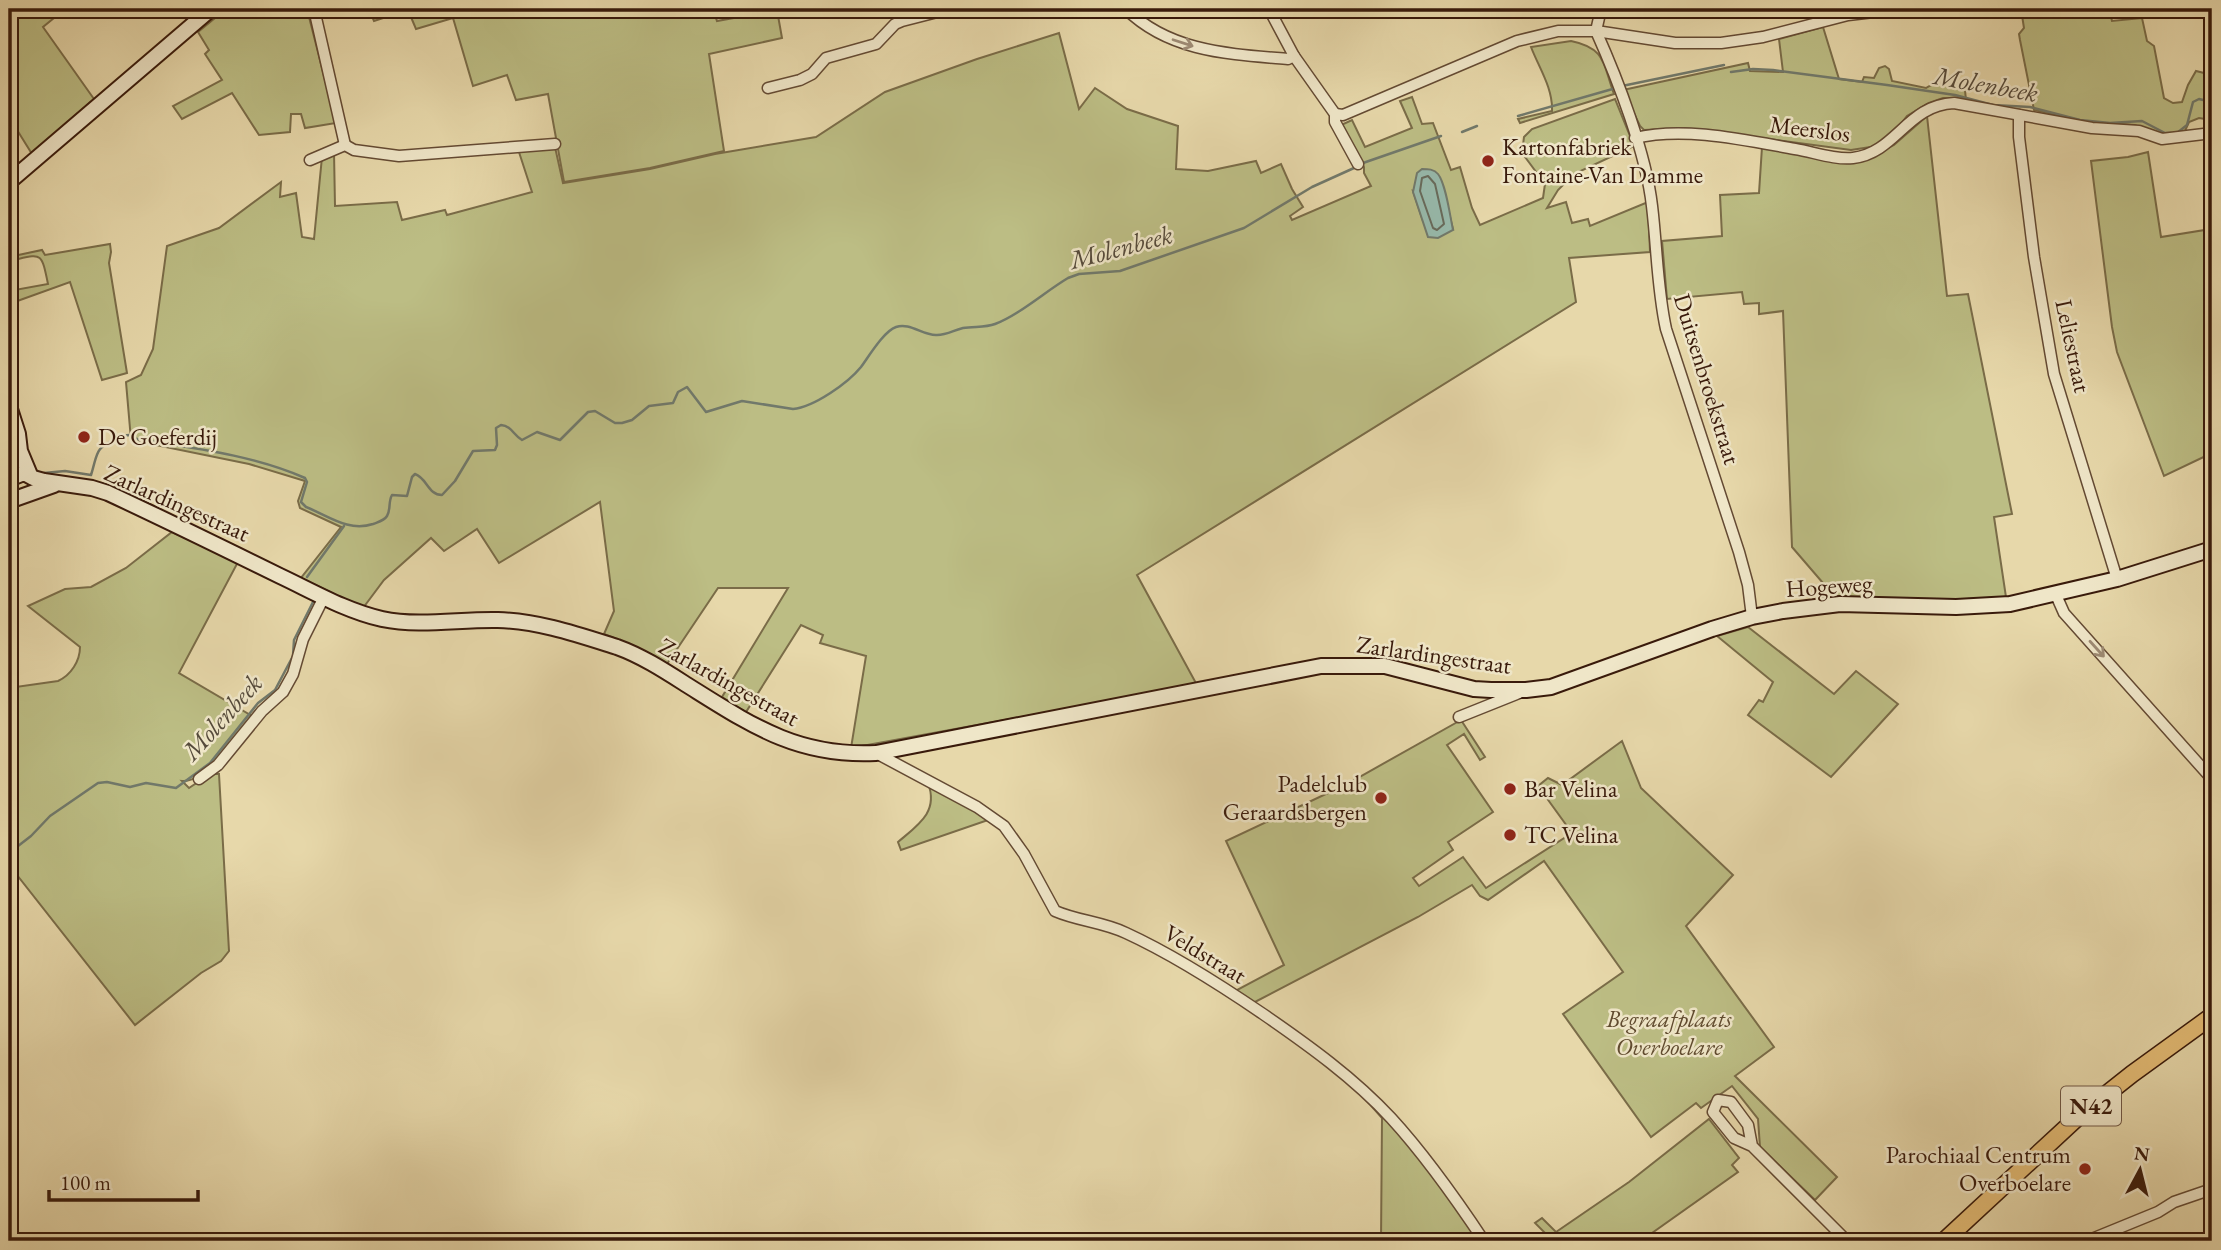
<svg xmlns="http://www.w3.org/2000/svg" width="2221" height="1250" font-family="'EB Garamond',serif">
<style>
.green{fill:#bcbd84;stroke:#7a6c48;stroke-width:2;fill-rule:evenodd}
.water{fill:#97b9ab;stroke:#71796b;stroke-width:2}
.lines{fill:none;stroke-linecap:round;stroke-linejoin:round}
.shore{stroke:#686a5b;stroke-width:2}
.stream{stroke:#71796b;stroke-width:2.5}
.street-casing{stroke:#644a33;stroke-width:13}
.secondary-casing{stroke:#391a0b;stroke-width:18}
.primary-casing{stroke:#391a0b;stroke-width:19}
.street{stroke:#efe6c8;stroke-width:10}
.secondary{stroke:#efe6c8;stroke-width:14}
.primary{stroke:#e4bc75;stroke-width:16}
.oneway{stroke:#9d8a73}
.poi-dot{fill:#8f2418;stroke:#efe6c8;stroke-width:2.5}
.labels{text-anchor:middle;stroke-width:5;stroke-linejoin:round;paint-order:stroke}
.shield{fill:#efe6c8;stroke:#705744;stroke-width:2}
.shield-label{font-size:23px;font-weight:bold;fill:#391a0b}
.street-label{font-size:24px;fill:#391a0b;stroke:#efe6c8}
.poi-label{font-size:24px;fill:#391a0b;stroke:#efe6c8;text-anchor:start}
.park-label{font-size:24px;font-style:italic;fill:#604b2f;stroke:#efe6c8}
.water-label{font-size:26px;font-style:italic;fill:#554a3b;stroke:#efe6c8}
</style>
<rect width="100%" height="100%" fill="#e7d8aa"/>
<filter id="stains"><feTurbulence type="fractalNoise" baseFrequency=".00286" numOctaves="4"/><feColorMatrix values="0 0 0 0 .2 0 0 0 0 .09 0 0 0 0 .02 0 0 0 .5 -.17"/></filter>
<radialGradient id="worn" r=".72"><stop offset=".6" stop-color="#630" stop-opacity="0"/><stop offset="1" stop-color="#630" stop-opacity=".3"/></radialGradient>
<g class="green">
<path d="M9,9H65L43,27L94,99L32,154L9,117Z"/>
<path d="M226,9H277L279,12L307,9L336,123L305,128L301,114H291L290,132L259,135L232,93L182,119L173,106L222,80L205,54L209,50L198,32Z"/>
<path d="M369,9H713L717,21L777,10L782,38L709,54L724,151L650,168L564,182L548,94L516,100L507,75L473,86L453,18L416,29L408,10L374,21Z"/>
<path d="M2021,9H2109L2112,21L2142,18L2147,41L2154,46L2164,98L2173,103L2182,102L2188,85L2196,71L2212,75V120L2199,118L2189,122L2185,131L2172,136L2153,133L2135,125L2089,122L2034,110L2020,40L2019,34L2024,28Z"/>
<path d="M1823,27L1839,79L1862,82L1864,77L1874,78L1879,68L1885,66L1889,69L1892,81L1926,88C1937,79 1951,89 1964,81L1966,100L1943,98L1929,103L1907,116L1893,134L1877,146L1851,150L1685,128L1644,130L1640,126L1623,90L1748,63L1750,71L1783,72L1779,39Z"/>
<path d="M1059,33L1079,109L1095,88L1127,109L1178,126L1176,169L1208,171L1256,161L1261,173L1281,164L1292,189L1303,207L1290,216L1292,220L1371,186L1364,173V167L1339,126L1352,120L1365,147L1412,128L1400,101L1412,97L1422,124L1433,123L1451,170L1460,167L1472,208L1480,225L1543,198L1545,184L1522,153L1524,137L1532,129L1615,99L1634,146L1574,174L1558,190L1547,208L1566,202L1572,223L1588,219L1590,226L1648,202L1650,252L1569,258L1576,302L1137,575L1197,685L851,748L866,656L820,643L823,635L801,625L746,712L722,697L788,588H718L667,664L636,647L604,634L614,611L600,502L499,563L477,529L444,551L431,538L384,580L363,608L301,578L341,527L300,508L298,501L305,481L249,464L131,440L126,382L141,375L153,349L167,246L219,228L281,182L280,197L296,193L302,237L314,239L322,157L334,152L335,206L397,202L402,220L445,210L447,215L532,192L518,149L555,147L563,183L650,169L715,154L816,137L885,92L977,59ZM1413,191L1447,205L1453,229L1423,221Z"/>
<path d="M1571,41C1606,48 1603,64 1614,94L1520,123L1518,119L1552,111C1553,88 1539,68 1531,47Z"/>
<path d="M1927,116L1947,296L1968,294L2012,514L1994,517L2006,597L1948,600L1835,597L1792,547L1783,311L1759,314V303L1744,304L1742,292L1667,299L1662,241L1722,236L1720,195L1759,193L1762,147L1868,158L1894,145Z"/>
<path d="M2148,152L2161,237L2211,229L2212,237V453L2164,476L2117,352L2112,327L2091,161L2128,157Z"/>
<path d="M110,244L111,252L109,263L127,373L102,380L70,282L9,304V291L48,284C41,250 42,254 9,261V257L42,250L45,255Z"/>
<path d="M172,532L238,562L179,673L252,716C237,735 207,783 182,781L189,788L210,774H219L229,951L221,961L201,973L135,1025L13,870L9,872V682L16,687L58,681C71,675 80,661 80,647L28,606L65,589L91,587L126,568Z"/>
<path d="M1748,627L1834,694L1856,671L1898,704L1831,777L1748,715L1759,700L1763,702L1773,682L1717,636Z"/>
<path d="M1461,720L1485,757L1480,760L1464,734L1447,745L1493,812L1448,842L1453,850L1413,878L1419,886L1463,857L1486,888L1572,833L1538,786L1548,778L1562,785L1622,741L1641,788L1733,875L1686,926L1774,1047L1735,1076L1837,1177L1815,1200L1760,1147L1758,1119L1732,1086L1701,1108L1696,1103L1651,1137L1563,1014L1623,972L1544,861L1488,900L1480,896L1472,885L1418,917L1253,1003L1235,991L1284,965L1226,841L1347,784Z"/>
<path d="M928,783L991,819L901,850L898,842C918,825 939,812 928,783Z"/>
<path d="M1371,1099L1412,1144L1481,1241H1381L1382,1118L1367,1101Z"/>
<path d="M1709,1119L1739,1158L1732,1165L1738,1172L1645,1238L1647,1241H1553L1535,1223L1542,1218L1556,1232L1629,1182Z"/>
</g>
<path class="water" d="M1422,169C1428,169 1434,169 1438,174C1446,184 1450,216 1453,230L1438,238L1428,237L1413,192L1417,173Z"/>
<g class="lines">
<path class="shore" d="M1428,176L1435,184L1444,224L1437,230L1433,228L1420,191L1422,178Z"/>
<g class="stream">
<path d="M1731,72L1753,69L1773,70L1887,85L1955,95L1993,105L2030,107L2080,120L2110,123L2142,121L2165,133H2171"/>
<path d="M1622,86L1724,65"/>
<path d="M1518,116L1616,88"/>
<path d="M1462,132L1477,126"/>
<path d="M2177,133L2187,125L2193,102L2199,99L2212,102"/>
<path d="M1363,163L1441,136"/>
<path d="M44,473L65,471L91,475C98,453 94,448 117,439C121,437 124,435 129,435L137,439C193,448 253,455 305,478L307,482L301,502L306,507C329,516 348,532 373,524C378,522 384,521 387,516C391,510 388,502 392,495L407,496L412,477L415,474C427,478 428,495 442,495L455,481L473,451L495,450L497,445L496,428L501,425C512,426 513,435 522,440L537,432L560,440L588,412L595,411L615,423H622L632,420L649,406L673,403L678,392L687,387L706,412L742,401L793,409C814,407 848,383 861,367C869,356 884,331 896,327C910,322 923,336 937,335C947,335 954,330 963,328C974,326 985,328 995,324C1019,315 1046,291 1068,278L1079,274L1120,271L1244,228L1312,187L1354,168"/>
<path d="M307,577L344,526"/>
<path d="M9,853L31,836L50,816L98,783L107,782L130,787L146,783L176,788L210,763L258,703L275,690L293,656L294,640L313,602"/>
</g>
<defs>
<g id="street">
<path d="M314,9L345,145"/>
<path d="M1126,9C1170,52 1229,54 1288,59L1294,56"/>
<path d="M1269,9L1294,56L1335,114V122L1358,164"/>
<path d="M1596,31C1618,80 1646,153 1652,206C1657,247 1657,288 1666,329L1739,552L1748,585L1752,617"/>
<path d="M1596,31L1601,9"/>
<path d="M768,88L800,80L812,74L826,58L876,44L895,24L902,21L949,9"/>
<path d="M1335,114L1343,115L1517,41L1558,31H1596L1675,43H1721L1763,37L1848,15L1899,9"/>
<path d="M2019,115V137L2034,257L2054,374L2117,579"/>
<path d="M1635,138C1684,126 1745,140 1795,149C1814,152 1834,160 1853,158C1896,153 1907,105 1954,103L2092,128L2139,131L2162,139L2212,133"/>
<path d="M310,160L345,145L354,150L399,156L555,144"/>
<path d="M2056,595L2064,613L2212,779"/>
<path d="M1459,717L1519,693"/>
<path d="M876,753L977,807L1004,826L1024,854L1055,911C1078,921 1103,922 1126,933C1174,955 1219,984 1263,1014C1308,1045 1354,1078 1391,1118C1425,1155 1456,1199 1484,1241"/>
<path d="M199,779L218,765L262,711L283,692L293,674L303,639L324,597"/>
<path d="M1752,1146L1748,1125L1731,1102L1718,1100L1713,1112L1734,1138L1752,1146L1847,1241"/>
<path d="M2087,1241L2158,1212L2174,1202L2212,1189"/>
</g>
<g id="secondary">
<path d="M9,182L211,9"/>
<path d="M9,406L18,434L20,451L30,475"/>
<path d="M14,477L24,473L33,478L44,481L92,488L108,493C166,520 223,548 280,576C312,591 346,611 382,619C420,627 460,619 498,620C539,621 579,635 617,647C642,656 665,671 687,685C751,725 797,757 876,753L1321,666H1385L1474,689L1491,690H1526L1551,687L1712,629L1752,617L1783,611L1840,604L1956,607L2010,604L2117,579L2212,549"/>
<path d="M9,501L54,485"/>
</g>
<path id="primary" d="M1944,1241L2079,1116L2132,1074L2212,1016"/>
</defs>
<use href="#street" class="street-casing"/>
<use href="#secondary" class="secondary-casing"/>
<use href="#primary" class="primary-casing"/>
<use href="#street" class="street"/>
<use href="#secondary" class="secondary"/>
<use href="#primary" class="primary"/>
</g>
<defs><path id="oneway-shaft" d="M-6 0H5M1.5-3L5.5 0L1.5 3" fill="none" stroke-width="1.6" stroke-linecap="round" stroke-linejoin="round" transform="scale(1.75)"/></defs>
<g class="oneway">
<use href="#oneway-shaft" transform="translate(1183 43) rotate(18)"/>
<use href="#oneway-shaft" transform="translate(2097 649) rotate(48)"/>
</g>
<g class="poi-dot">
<circle cx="1488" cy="161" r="7"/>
<circle cx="84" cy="437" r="7"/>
<circle cx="1510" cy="789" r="7"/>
<circle cx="1381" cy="798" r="7"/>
<circle cx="1510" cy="835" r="7"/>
<circle cx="2085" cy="1169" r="7"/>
</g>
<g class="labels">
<rect class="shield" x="2061" y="1086.5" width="60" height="39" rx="5"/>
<g class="shield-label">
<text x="2091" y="1114">N42</text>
</g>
<g class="street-label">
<text transform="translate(1810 129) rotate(7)" y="8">Meerslos</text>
<text transform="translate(2073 346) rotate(78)" y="8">Leliestraat</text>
<text transform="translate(1707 379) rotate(73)" y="8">Duitsenbroekstraat</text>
<text transform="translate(177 503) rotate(24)" y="8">Zarlardingestraat</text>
<text transform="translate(1829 586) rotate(-4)" y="8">Hogeweg</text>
<text transform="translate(1434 655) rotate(8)" y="8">Zarlardingestraat</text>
<text transform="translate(729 682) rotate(29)" y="8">Zarlardingestraat</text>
<text transform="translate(1205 954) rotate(31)" y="8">Veldstraat</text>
</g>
<g class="poi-label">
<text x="1502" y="155">Kartonfabriek<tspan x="1502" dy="28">Fontaine-Van Damme</tspan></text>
<text x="98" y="445">De Goeferdij</text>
<text x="1367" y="792" text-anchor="end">Padelclub<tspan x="1367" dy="28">Geraardsbergen</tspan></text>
<text x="1524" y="797">Bar Velina</text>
<text x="1524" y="843">TC Velina</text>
<text x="2071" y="1163" text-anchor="end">Parochiaal Centrum<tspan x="2071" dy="28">Overboelare</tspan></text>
</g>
<g class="park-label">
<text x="1669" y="1027">Begraafplaats<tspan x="1669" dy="28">Overboelare</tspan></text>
</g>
<g class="water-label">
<text transform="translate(1986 84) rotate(10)" y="9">Molenbeek</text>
<text transform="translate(1121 247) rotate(-15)" y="9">Molenbeek</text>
<text transform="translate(222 717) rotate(-48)" y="9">Molenbeek</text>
</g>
</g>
<rect width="2221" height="1250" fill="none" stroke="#e7d8aa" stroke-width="35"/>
<rect x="10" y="10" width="2200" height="1229" fill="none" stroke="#391a0b" stroke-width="3.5"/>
<rect x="18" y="18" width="2186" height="1215" fill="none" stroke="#391a0b" stroke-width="2"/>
<g transform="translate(2140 1170) rotate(7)" stroke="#efe6c8" stroke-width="5" paint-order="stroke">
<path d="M0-5L12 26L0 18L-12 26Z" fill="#391a0b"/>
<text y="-10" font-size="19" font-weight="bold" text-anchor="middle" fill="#391a0b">N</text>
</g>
<path d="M49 1190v10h149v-10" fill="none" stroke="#391a0b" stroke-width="3.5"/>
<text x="60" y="1190" font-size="21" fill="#391a0b" stroke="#efe6c8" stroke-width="5" paint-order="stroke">100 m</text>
<rect width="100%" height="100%" filter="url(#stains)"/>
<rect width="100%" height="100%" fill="url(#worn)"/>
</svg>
